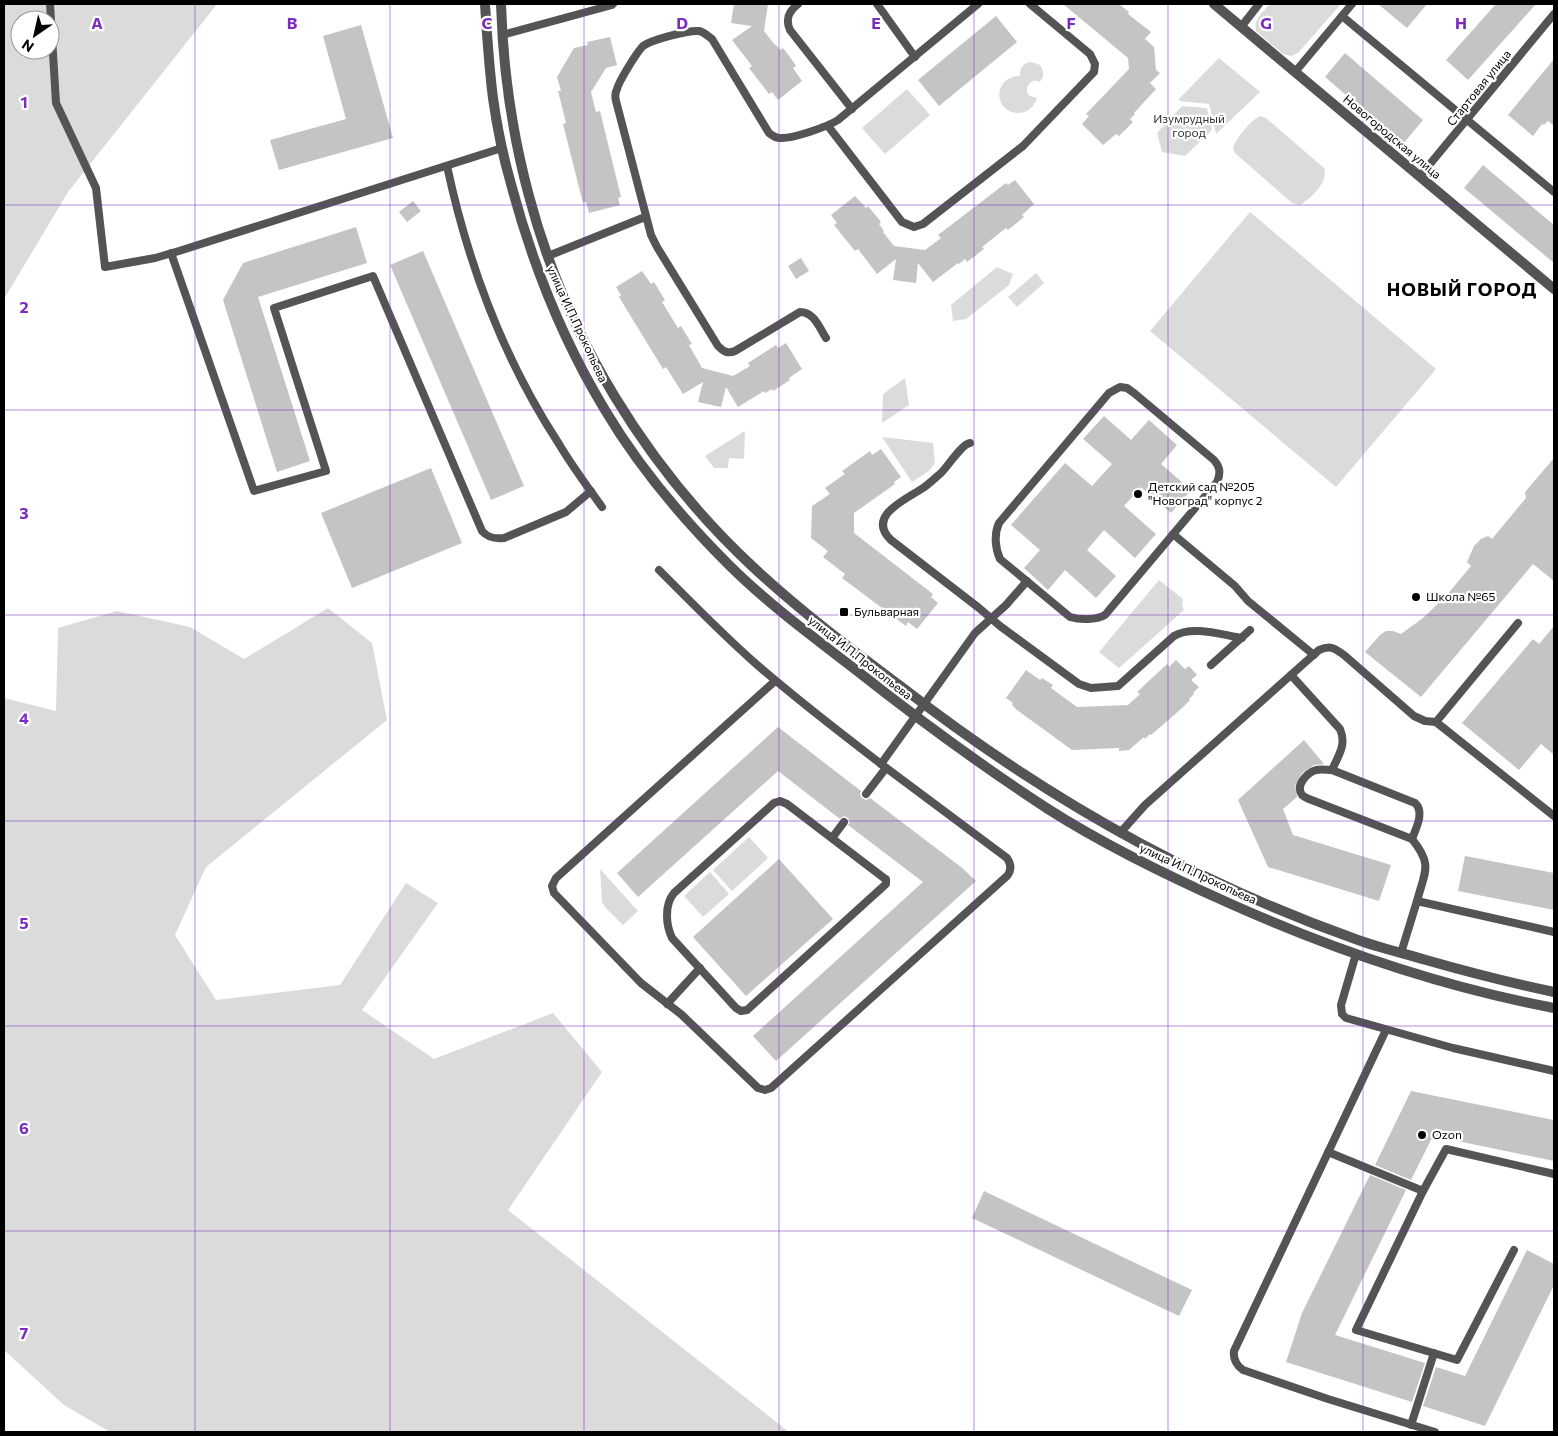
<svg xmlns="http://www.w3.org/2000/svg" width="1558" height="1436" font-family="Commissioner,sans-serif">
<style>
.green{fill:#dbdbdb;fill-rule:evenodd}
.building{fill:#c4c4c4}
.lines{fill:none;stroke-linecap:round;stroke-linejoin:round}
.service{stroke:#545454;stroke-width:8}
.minor{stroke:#545454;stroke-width:10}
.tertiary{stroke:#545454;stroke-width:10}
.grid{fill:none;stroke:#7b2cbf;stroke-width:1;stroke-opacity:0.55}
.poi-dot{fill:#000;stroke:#fff;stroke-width:2}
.labels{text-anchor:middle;stroke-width:4.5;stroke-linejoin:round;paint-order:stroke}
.street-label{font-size:12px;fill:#000;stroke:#fff}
.park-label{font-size:12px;fill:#323232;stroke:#fff}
.poi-label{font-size:12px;fill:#000;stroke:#fff;text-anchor:start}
.district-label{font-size:18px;font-weight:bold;letter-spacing:1px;fill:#000;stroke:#fff}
.grid-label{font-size:16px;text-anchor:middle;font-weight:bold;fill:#7b2cbf;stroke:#fff;stroke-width:4.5;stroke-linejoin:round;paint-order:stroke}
</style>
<rect width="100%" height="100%" fill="#fff"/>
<g class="green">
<path d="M4,4H217L68,192L4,299ZM20,20H50V50H20Z"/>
<path d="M1270,4H1341L1298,53L1291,56L1283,54L1256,31C1253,19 1263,12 1270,4Z"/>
<path d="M1219,58L1260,92L1216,134L1209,104L1179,101V99Z"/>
<path d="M1031,62L1040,65C1044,71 1045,77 1039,82C1034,79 1029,82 1027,88V93L1030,96L1037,98C1028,125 991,112 1001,87C1005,79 1012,76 1020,76C1020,68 1023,63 1031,62Z"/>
<path d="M907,89L930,115L885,154L862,128Z"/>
<path d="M1182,106L1207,108L1212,130L1185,156L1162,152L1157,133Z"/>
<path d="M1260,116L1266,118L1324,168C1329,182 1311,198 1300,205L1292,203L1235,153L1233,147C1238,136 1249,122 1260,116Z"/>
<path d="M1250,212L1436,369L1336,487L1150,331Z"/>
<path d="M997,267L1013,274L1009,285L966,319L953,321L951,305Z"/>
<path d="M1036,273L1044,283L1017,307L1008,297Z"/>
<path d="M905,378L909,405L882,423L883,394Z"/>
<path d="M745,431L744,459L729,458L728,468H714L705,456Z"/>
<path d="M882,437L933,443L935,463L929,471L912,482Z"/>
<path d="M1159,580L1183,599L1182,606L1184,610L1119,668L1099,652Z"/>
<path d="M328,608L372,643L387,720L206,867L175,935L216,1000L340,985L406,883L438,903L362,1010L434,1059L553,1013L602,1072L508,1210L789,1432H110L64,1405L4,1350V698L56,711L58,628L117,611L190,627L244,659Z"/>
<path d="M749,837L768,858L732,891L713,870Z"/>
<path d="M600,869L638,911L623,925L605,907L602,902Z"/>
<path d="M710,872L729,894L703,917L684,896Z"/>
</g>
<g class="building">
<path d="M734,4H768L764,31L775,45H776L780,50L783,48L790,57L796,66L793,68L802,81L778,100L772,92L769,94L749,68L752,66L732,40L752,26L731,23Z"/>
<path d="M1063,4H1119L1129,12L1128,14L1151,32L1145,39L1154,47L1156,70L1160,73L1150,83L1156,89L1134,113L1135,114L1130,119L1133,122L1119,136L1116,134L1103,145L1082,124L1089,116L1086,114L1129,69L1128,58Z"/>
<path d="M1378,4H1427L1407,28Z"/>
<path d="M1496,4H1536L1468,80L1446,60Z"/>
<path d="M996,16L1017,42L939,106L918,80Z"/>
<path d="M361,25L393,138L279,170L270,140L346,119L323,36Z"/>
<path d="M610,37L617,65L606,68L591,92L596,112L600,111L621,197L618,198L620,205L589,213L586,202L583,203L563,124L566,123L558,91H561L557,77L574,48L588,45L587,42Z"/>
<path d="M1345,53L1423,120L1403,144L1325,77Z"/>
<path d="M1554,59V126L1548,121L1544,125L1542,124L1533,136L1508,115Z"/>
<path d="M1483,165L1554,225V263L1464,188Z"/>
<path d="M1015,180L1034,204L1022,215L1024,217L1008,230L1006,228L982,247L984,249L967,262L965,259L959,264L958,263L933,282L918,263L916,283L893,280L896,259L877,274L858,249L855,251L834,225L837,223L831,215L855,196L866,208L868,206L881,222L879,224L884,231L883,232L894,246L925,250L941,238L938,235L1006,183L1008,185Z"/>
<path d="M413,201L421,211L407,222L399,212Z"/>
<path d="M356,227L367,263L258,297L310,461L277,472L223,300L243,263Z"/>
<path d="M423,251L524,486L491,500L390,265Z"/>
<path d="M801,258L809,271L796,279L788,266Z"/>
<path d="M642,271L651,284L654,282L665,300L662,302L678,328L681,326L692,344L689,345L702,368L733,376L750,366L748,363L776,345L778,348L786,343L802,369L789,378L790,380L773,391L772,389L765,393L764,391L738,407L726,387L721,407L698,402L703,382L683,394L666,367L663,369L619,297L621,295L616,287Z"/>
<path d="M1104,416L1131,440L1149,420L1177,445L1161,464L1191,490L1171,513L1141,487L1124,506L1156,534L1135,558L1104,530L1087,550L1116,576L1096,598L1065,570L1048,590L1024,568L1040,550L1011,525L1065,463L1092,486L1112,464L1083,439Z"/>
<path d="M881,449L901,477L894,482L895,484L854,513V533L933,594L931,597L938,603L917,629L908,622L906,626L842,578L845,574L823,557L828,551L811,538L812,506L830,494L825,488L845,474L842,471L870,451L872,455Z"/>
<path d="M1554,458V581L1533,564L1421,697L1365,652L1380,635L1386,631H1393L1401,634L1423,618L1446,596L1471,566L1467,562L1474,546L1481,539L1488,536L1492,539L1526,498L1525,492Z"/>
<path d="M431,468L462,543L352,588L321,513Z"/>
<path d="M1554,626V755L1541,744L1519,770L1462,723L1533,639L1539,644Z"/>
<path d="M1176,660L1185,669L1189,666L1197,675L1191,680L1199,687L1193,693L1194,694L1189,699L1190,700L1181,709L1151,735L1150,734L1145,739L1144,737L1129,750L1119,751V748L1072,750L1017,710L1012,705L1013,703L1006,698L1026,670L1040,680L1042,678L1053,685L1051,688L1077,707L1128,705L1140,694L1137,692L1167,664L1169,667Z"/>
<path d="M778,727L861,791L860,794L862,798L866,800L870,798L961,867L976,881L776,1061L753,1036L923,882L848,825L850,822L848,818L844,816L840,819L778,771L638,897L617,873Z"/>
<path d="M1304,740L1324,764L1314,765L1302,773L1295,786L1297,797L1283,809L1293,835L1391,865L1379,901L1268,867L1238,800Z"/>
<path d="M1465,856L1554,873V910L1458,891Z"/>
<path d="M779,859L833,919L746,996L693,937Z"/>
<path d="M1411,1091L1554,1120V1161L1433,1136L1411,1180L1375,1165Z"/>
<path d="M1370,1175L1406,1190L1335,1335L1425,1363L1412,1402L1286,1362L1302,1313Z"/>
<path d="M984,1191L1192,1290L1179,1316L972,1218Z"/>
<path d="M1527,1250L1554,1264V1285L1485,1426L1423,1406L1436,1367L1465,1376Z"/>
</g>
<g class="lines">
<g class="service">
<path d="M50,4L56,103L96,188L105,267L155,258L179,251L502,148"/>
<path d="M798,4C789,11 785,19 790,30L852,109"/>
<path d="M877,4L915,57"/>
<path d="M1342,16L1554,192"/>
<path d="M1241,27L1259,4"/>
<path d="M502,35L612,5L613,4"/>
<path d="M1295,72L1352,4"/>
<path d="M828,126L902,222L914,227L923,224L1023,146L1094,72L1095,64L1090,54L1030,4"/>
<path d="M447,166C468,264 504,360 559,444C572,466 587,486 602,507"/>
<path d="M1420,176L1554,14"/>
<path d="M171,253L254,491L326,471L274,308L373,276L482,531C488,538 495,539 504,538L566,512L591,491"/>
<path d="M548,256L645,217"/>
<path d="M826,338C819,327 814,312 800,312L735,351C728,354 724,352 718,346L657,247L651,235L616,101C615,97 615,93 617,89C619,81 637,52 643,46C651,40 688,30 699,31C704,32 708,36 712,39L769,133C772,135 775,138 780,138C792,139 827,127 838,120L978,4"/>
<path d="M1120,387L1127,388L1134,393L1214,460C1220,467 1221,473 1217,482L1105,615C1096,620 1080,620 1070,617L1000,559C995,548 994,534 999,523L1109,393Z"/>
<path d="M970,443C962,444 948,466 941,473C935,478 929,484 923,488C905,500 866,516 891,540L979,608L1000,626L1079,684L1091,688L1118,686L1174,636C1192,625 1222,635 1242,638"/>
<path d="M1173,534L1235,586L1248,601L1314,655"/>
<path d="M659,570C691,602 722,634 755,663C796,699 838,731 881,764"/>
<path d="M1211,665L1250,630"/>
<path d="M1291,675L1340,729C1347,745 1338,756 1332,770C1327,770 1321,769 1316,770C1307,773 1295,785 1302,795C1304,797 1307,798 1309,799L1412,839C1433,865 1425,871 1417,901"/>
<path d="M775,681L556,878L552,886L554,893L641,983L682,1015L758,1088L765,1090L771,1088L1007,876C1012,870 1011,864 1007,858L881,764L975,633L1006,605L1027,581"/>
<path d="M1436,722L1518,623"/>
<path d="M1332,770L1415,803C1425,812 1416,828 1412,839"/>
<path d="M866,794L886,768"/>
<path d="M780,801L787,804L884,878L886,879V884L747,1010L741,1011L736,1008L672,938C666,925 664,905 674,893L774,803Z"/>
<path d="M1120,833L1145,805L1319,650C1331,645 1334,648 1344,655L1414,716L1425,721L1436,722L1554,816"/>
<path d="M832,838L844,822"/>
<path d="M1401,953L1417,901L1554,932"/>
<path d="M1356,954L1341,1005L1342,1014L1346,1018L1453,1048L1554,1071"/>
<path d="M667,1004L700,968"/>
<path d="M1386,1030L1234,1351C1233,1359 1236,1365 1243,1370L1328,1399L1435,1432"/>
<path d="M1328,1152L1423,1191L1446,1149L1554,1174"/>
<path d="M1423,1191L1356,1330L1457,1360L1514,1250"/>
<path d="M1411,1425L1434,1353"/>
</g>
<path class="minor" d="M1214,4L1554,289"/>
<g class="tertiary">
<path d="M485,4C487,35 489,67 493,98C497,127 503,156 511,184C532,263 562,339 605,410C637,464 683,519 728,564C767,603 812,636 856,670C918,719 982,766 1048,809C1106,846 1168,876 1231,904C1334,950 1443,987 1554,1008"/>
<path d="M501,4C503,69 512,133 529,196C566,336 646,467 752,566C799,610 851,649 903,688C1041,795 1194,882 1358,940C1380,948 1403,953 1426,960C1468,972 1511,983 1554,992"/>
</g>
</g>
<path class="grid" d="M195,4V1432M390,4V1432M584,4V1432M779,4V1432M974,4V1432M1168,4V1432M1363,4V1432M4,205H1554M4,410H1554M4,615H1554M4,821H1554M4,1026H1554M4,1231H1554"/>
<g class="poi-dot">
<circle cx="1138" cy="494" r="5"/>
<circle cx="1416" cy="597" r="5"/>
<rect x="839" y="607" width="10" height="10" rx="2.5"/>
<circle cx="1422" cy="1135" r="5"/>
</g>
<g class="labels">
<g class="street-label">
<text transform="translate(1479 88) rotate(-51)" y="4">Стартовая улица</text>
<text transform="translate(1392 137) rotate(40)" y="4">Новогородская улица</text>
<text transform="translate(577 324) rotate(65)" y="4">улица И.П.Прокопьева</text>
<text transform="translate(860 658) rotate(38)" y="4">улица И.П.Прокопьева</text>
<text transform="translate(1198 874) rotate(25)" y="4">улица И.П.Прокопьева</text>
</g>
<g class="park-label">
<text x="1189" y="123">Изумрудный<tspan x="1189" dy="14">город</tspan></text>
</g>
<g class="poi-label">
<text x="1148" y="491">Детский сад №205<tspan x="1148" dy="14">"Новоград" корпус 2</tspan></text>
<text x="1426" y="601">Школа №65</text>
<text x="854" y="616">Бульварная</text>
<text x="1432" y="1139">Ozon</text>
</g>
<g class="district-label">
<text x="1462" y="296">НОВЫЙ ГОРОД</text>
</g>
</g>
<g class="grid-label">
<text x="97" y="29">A</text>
<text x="292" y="29">B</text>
<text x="487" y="29">C</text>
<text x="682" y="29">D</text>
<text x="876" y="29">E</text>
<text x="1071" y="29">F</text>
<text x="1266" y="29">G</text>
<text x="1461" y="29">H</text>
<text x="24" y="108">1</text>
<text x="24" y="313">2</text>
<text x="24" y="519">3</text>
<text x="24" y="724">4</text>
<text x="24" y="929">5</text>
<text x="24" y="1134">6</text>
<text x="24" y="1339">7</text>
</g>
<rect width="1558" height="1436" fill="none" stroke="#000000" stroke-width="10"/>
<g transform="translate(35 35) rotate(214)"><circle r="24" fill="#ffffff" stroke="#999999"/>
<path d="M0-4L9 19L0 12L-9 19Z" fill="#000000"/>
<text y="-8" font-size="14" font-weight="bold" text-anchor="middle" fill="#000000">N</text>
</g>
</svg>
